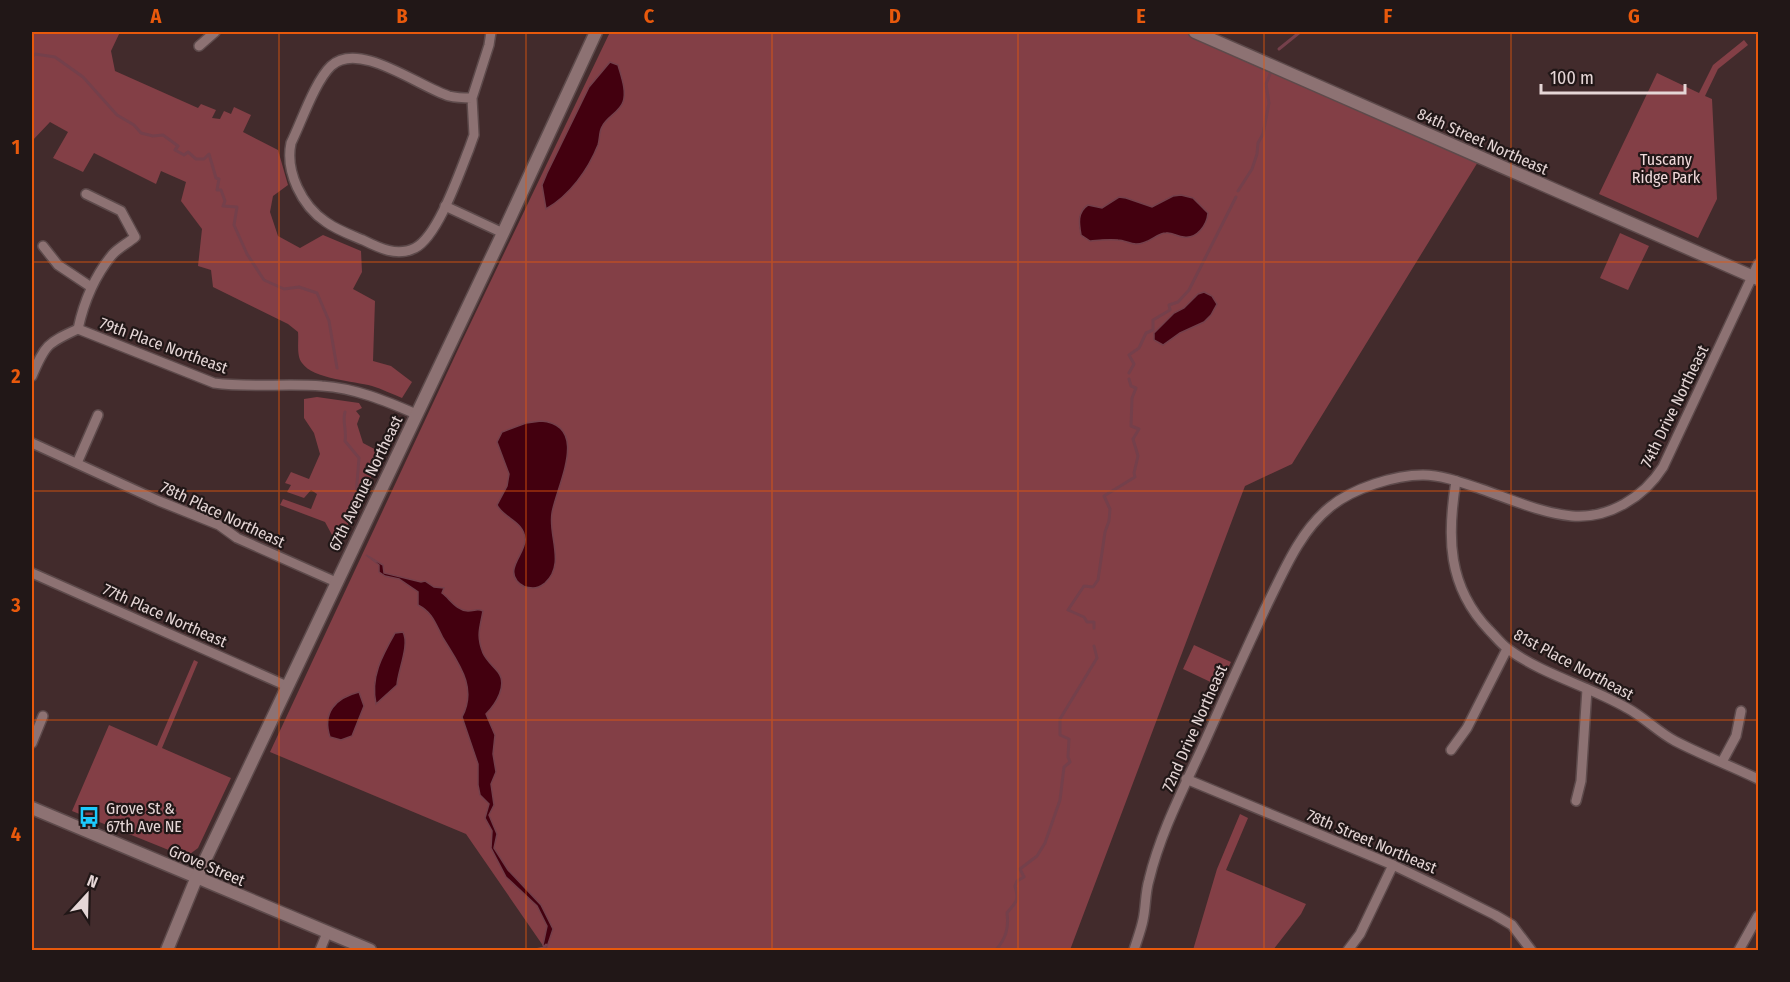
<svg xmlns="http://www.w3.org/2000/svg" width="1790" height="982" font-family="'Fira Sans Condensed',sans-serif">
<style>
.green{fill:#833f46}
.water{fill:#43000f;stroke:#74404b;stroke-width:1.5}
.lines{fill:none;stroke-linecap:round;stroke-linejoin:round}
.stream{stroke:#74404b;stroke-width:3}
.street-casing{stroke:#5d4a4b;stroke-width:12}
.secondary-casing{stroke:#5d4a4b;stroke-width:15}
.street{stroke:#8d7273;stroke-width:9}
.secondary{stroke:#8d7273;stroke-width:12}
.grid{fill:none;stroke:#e8590c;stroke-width:1.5;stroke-opacity:0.55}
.labels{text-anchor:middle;stroke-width:4.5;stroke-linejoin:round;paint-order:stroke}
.street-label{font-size:16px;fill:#e5d6d6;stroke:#211717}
.park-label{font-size:16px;fill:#f1dadb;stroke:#211717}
.poi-label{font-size:16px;fill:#e5d6d6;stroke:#211717;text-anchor:start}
.neatline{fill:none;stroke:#e8590c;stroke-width:2}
.grid-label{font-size:20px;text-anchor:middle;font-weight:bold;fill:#e8590c}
</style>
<rect width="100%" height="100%" fill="#422b2c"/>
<g class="green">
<path d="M32,32H120L111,51L115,71L198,108L201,104L216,110L212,118L220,119L224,111L231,114L234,107L251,115L243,132L278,150L288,185L273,196L270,212L278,236L300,248L323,235L361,251L362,272L353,289L375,301L373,361L391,366L412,382L402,398C392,394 382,389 372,386C354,381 313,379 302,363C296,355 299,341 298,332L288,324L213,287L211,270L198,266L202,229L181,201L186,182L161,171L156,184L94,153L83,172L53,158L68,132L50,122L32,141Z"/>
<path d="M610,32H1189L1481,157L1292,464L1245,486L1070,950H546L466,834L270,752L461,343Z"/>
<path d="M1744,40L1748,45L1718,69L1705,96L1712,99L1717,199L1698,238L1599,194L1657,73L1699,93L1713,65Z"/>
<path d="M1620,233L1649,246L1628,290L1600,278Z"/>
<path d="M317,397L359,403L362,408L356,411L360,416L357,424L363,443L382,453L356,510L352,511L353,514L338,546L325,522L280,505L283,499L311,509L317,494L311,490L304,498L287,492L291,485L285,483L291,472L309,479L320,454L314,433L304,418V399Z"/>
<path d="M1194,645L1231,662L1219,686L1183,669Z"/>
<path d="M194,660L198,662L162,748L231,778L198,848L190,854L181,855L72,811L109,725L157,746Z"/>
<path d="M1240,814L1248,818L1226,870L1306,904L1301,914L1273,950H1193L1217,869Z"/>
</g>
<g class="water">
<path d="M610,62L618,65C621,76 627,91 623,102C620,112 606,117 602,127C599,132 600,139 598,145C588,170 570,195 546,209L542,185L547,173L589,87Z"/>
<path d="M1181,195L1193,198L1208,213C1207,225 1197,239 1184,237C1178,237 1172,232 1166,233C1156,233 1150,244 1136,244C1130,244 1124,240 1118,240C1108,239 1100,240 1090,241L1081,235C1079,224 1077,212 1088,205L1102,208L1119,197L1126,198L1152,207L1173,196Z"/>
<path d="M1204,292L1212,296L1217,304L1211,315L1204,322L1180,333L1163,345L1154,340V333L1174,313L1184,308L1198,294Z"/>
<path d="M541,421C591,425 556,487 552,513C548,536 566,564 545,583C541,586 539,588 533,588C527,588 521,586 517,581C506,568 526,552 525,539C524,521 503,518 497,505L507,486L509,474L497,442L502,432L526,423Z"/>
<path d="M366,555L383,565L384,573L421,582L425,581L434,587L444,588L442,593C450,599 457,611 468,611C475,611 477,608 483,611C480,628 476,635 483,653C486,660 493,666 498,672C508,685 496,704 486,714L495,735L493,754L496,772L491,784L494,805L489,815L497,834L494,848L508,870L541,905L553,929L546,950L543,945L547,926L537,906L506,877L491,848L492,831L485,818L489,804L480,795L478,785V764L462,717C478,687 458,663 443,638C435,623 433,613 418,605V592L399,579L385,576L379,572V565Z"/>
<path d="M403,632C410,645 398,670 397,685L376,704C370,677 382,656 395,633Z"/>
<path d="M359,692L364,706L352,736L341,740L330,737C322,713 335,698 359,692Z"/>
</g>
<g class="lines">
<g class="stream">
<path d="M1279,49L1300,32"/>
<path d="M32,57L35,54L55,57L83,77L117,115L134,125L141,133L153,136L163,135L178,146L175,150L184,155L188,152L196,159H204L209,154L216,178L219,179L217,190H221L225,201L223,206L237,207L234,225L247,254L264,280L284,289L299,287L317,293L329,321L337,368"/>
<path d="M1238,191L1252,169L1257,154L1258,143L1263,134L1269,103L1266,84L1270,74"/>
<path d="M1129,373L1134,364L1129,355L1139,348L1146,333L1153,330V320L1170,310L1169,305L1178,302L1189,290L1236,197"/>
<path d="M345,412C342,422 347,430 345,441L359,458L355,509"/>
<path d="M1094,628V622H1087L1084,617L1068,610L1084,586L1093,587L1098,580L1105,532L1109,521L1110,509L1104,496L1135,477L1134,473L1138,456L1133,439L1139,429L1131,426L1132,398L1136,388L1131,386L1129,379"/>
<path d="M535,950L544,948L546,945"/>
<path d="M996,950C1006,938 1009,928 1007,913C1015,902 1020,902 1015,886L1017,881L1024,877L1020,869L1037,856L1045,843L1060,800L1064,767L1070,762L1068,757L1069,739L1060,735V719L1097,658L1094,646"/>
</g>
<defs>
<g id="street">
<path d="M199,46L215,32"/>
<path d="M472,98C464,98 457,98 449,96C419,87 359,40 331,66C315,81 301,123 291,143C285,172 302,206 326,222C337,230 351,235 363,240C379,248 397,257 415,248C438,236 459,174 469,149L474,135L472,98L489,45L491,32"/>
<path d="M445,206L503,233"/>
<path d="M43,246L58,265L91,287"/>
<path d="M78,329L214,383C250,388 286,383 322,386C355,388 386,401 416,414"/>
<path d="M32,376C45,345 47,343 78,329C84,301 94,277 112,255C118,248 128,243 135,237L121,211L86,194"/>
<path d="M32,443L159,501L219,525L237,538L336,582"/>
<path d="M77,463L98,415"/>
<path d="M1456,481C1447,536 1447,586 1489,630C1495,636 1501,644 1508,649C1543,675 1589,686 1627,708C1644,717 1658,732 1675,741C1702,755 1731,766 1758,779"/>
<path d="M32,573L287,686"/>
<path d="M32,743L43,716"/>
<path d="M1451,750L1467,728L1507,649"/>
<path d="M1722,762L1736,736L1741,711"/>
<path d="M1186,779L1393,865L1443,889L1495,915L1512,925L1531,950"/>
<path d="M1576,801L1581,781L1587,689"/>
<path d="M320,950L327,933"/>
<path d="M1134,950C1137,940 1141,930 1143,920C1146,907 1145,893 1149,880C1161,830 1186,784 1207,737C1226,694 1245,652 1265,609C1283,573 1299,532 1330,507C1353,488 1395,475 1423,475C1442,475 1463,483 1481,489C1510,499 1541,513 1572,516C1609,519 1644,497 1663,467L1758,264"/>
<path d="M1348,950L1360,934L1393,865"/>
<path d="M1739,950L1758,916"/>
</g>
<g id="secondary">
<path d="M1195,32L1758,279"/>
<path d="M32,808L370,950"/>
<path d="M167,950L196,879L503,233L596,32"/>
</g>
</defs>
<use href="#street" class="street-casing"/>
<use href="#secondary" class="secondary-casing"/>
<use href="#street" class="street"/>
<use href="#secondary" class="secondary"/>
</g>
<path class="grid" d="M279,32V950M526,32V950M772,32V950M1018,32V950M1264,32V950M1511,32V950M32,262H1758M32,491H1758M32,720H1758"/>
<defs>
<symbol id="bus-bare" viewBox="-9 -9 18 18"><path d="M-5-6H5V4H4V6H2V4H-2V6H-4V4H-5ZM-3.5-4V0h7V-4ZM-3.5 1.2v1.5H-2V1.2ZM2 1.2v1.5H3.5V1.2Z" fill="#1cc9fc" stroke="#211717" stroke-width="2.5" paint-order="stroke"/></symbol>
</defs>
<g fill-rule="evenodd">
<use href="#bus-bare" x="74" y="802" width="30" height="30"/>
</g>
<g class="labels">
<g class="street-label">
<text transform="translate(1483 141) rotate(24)" y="6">84th Street Northeast</text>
<text transform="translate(164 345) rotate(20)" y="6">79th Place Northeast</text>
<text transform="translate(1674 406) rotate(-64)" y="6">74th Drive Northeast</text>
<text transform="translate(365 483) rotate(-64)" y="6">67th Avenue Northeast</text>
<text transform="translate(223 514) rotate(25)" y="6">78th Place Northeast</text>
<text transform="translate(165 615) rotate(24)" y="6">77th Place Northeast</text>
<text transform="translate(1574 664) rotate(28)" y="6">81st Place Northeast</text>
<text transform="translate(1194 728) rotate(-66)" y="6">72nd Drive Northeast</text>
<text transform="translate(1372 841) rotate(23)" y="6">78th Street Northeast</text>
<text transform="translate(207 865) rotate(23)" y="6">Grove Street</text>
</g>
<g class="park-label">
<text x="1666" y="165">Tuscany<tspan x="1666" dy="18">Ridge Park</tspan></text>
</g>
<g class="poi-label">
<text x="106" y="814">Grove St &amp;<tspan x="106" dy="18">67th Ave NE</tspan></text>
</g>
</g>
<rect width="1790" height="982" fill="none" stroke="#211717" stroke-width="66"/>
<g transform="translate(87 895) rotate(22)" stroke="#211717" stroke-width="4.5" paint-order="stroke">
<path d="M0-4.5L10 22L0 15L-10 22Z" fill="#e5d6d6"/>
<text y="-9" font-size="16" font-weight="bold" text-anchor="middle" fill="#e5d6d6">N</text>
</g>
<path d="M1541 84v9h144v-9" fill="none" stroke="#e5d6d6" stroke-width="3"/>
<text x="1550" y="84" font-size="18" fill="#e5d6d6" stroke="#211717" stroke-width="4.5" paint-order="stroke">100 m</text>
<rect x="33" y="33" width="1724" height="916" class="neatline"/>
<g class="grid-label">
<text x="156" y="23">A</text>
<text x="402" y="23">B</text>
<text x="649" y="23">C</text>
<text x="895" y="23">D</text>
<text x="1141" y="23">E</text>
<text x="1388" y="23">F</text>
<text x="1634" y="23">G</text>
<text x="16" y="154">1</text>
<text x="16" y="383">2</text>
<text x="16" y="612">3</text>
<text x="16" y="841">4</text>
</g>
</svg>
